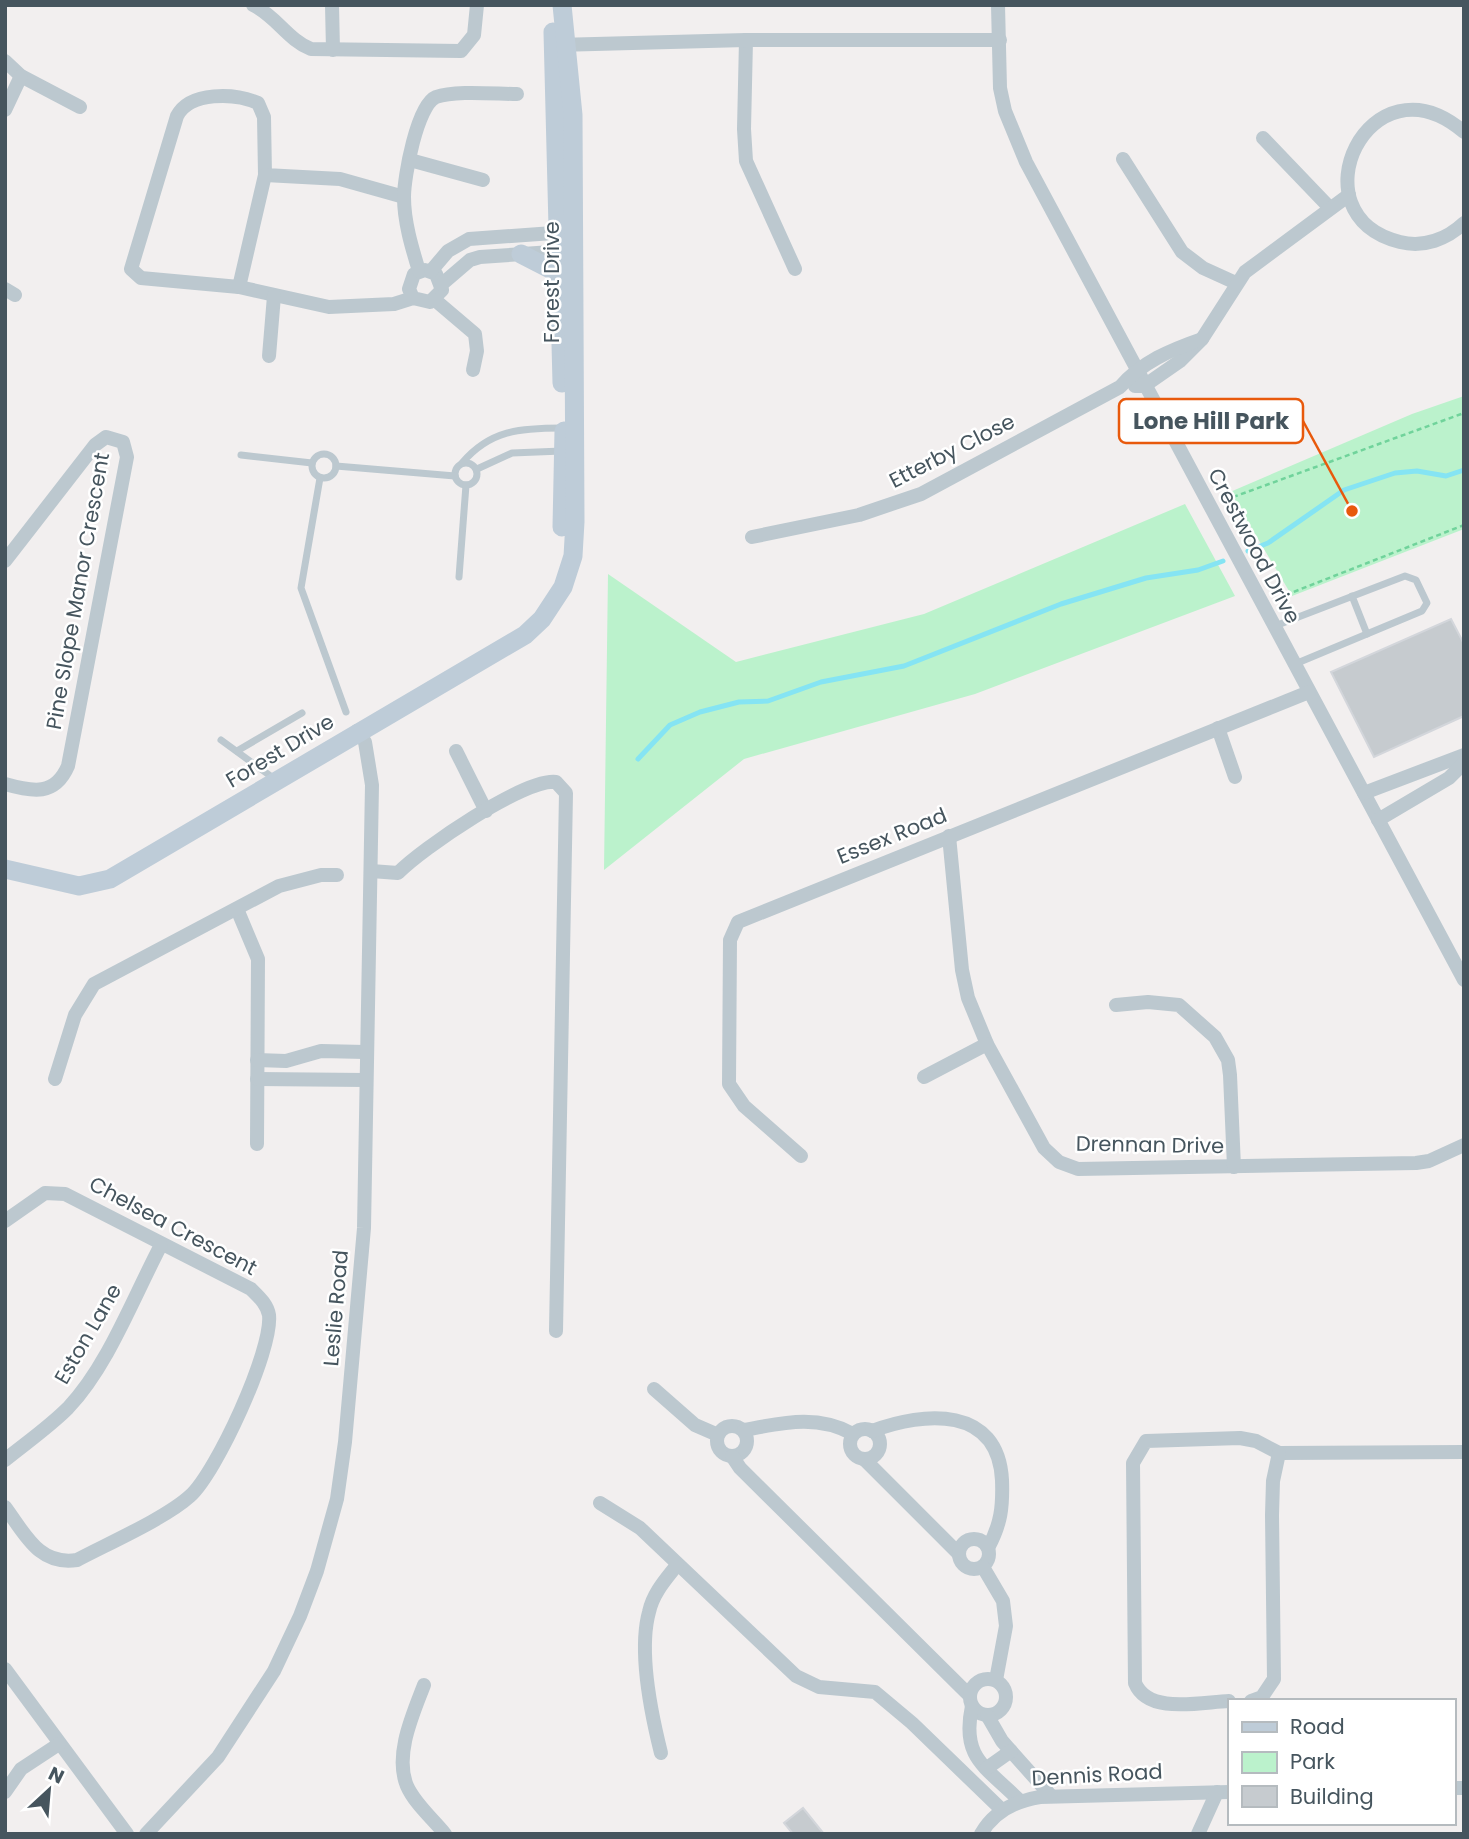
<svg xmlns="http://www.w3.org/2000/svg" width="1469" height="1839" font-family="Poppins,sans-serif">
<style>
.green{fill:#bbf2cc}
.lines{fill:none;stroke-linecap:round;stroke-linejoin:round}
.stream{stroke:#85e4f3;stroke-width:5}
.building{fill:#c6cbcf;stroke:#d3d6db;stroke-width:2}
.path{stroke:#70d39b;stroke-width:2.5;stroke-dasharray:5 3.5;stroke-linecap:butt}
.lane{stroke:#bcc8cf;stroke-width:7}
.street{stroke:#bcc8cf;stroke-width:14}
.secondary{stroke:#beccd8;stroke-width:19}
.labels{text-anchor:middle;stroke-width:5;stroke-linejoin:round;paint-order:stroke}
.street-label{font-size:21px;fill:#46555e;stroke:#fff}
.leader{fill:none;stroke:#e8590c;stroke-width:2.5}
.callout-dot{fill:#e8590c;stroke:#fff;stroke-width:2.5}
.callout{fill:#fff;stroke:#e8590c;stroke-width:2.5}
.callout-label{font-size:23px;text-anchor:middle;font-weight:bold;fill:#46555e}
</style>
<rect width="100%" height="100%" fill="#f2efef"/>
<g class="green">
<path d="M1464,396V529L1292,596L1230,492L1412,414Z"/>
<path d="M1185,504L1235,596L975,694L744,759L604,870L608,574L736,662L924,614Z"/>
</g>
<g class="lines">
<g class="stream">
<path d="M1248,551L1268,543L1344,490L1395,473L1417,471L1446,476L1464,470"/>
<path d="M638,759L670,725L700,712L739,702L768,701L821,682L904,666L1061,604L1146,578L1198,570L1223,561"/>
</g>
</g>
<g class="building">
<path d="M1451,619L1464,644V716L1374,757L1331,672Z"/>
<path d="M803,1808L824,1834H793L784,1823Z"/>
</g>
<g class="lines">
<g class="path">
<path d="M1225,500L1464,413"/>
<path d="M1278,598L1464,525"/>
</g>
<g class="lane">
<circle cx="324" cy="466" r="12"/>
<path d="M241,455L312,463"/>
<circle cx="466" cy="474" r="11"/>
<path d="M462,463C490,430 520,428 562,428"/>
<path d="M336,466L455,476"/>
<path d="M477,469L512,453L562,451"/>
<path d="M320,478L301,588L346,712"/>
<path d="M459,577L466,485"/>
<path d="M1352,596L1367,634"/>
<path d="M1275,626L1405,576L1416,580L1427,603L1422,611L1295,664"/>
<path d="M221,740L276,780"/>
<path d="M237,751L302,713"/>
</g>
<g class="street">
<path d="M253,5C276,16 288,40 311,49L461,51L474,35L477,5"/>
<path d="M332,5L333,50"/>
<path d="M998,5L1000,88L1005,111L1026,162L1464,980"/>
<path d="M746,40L744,129L746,161L795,269"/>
<path d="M557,45L746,40H1000"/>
<path d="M5,61L21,76L80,107"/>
<path d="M5,110L21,76"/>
<path d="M1464,132C1369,51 1292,216 1400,242C1424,248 1447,239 1464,223"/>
<path d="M1263,138L1330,208"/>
<path d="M1123,159L1182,252L1203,268L1236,283"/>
<path d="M410,160L483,180"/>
<path d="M404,197L340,179L265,175L264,117L258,103C235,93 190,91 177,116L131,269L141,278L239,287L329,307L394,304L413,298L430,302L442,290L436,274L425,270L414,274L409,289L413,298"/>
<path d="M419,271C412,248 404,222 404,197C404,177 417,105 436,97C455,90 496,94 517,94"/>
<path d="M431,271L448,251L469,239L567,232"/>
<path d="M442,284L470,260L480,257L566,251"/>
<path d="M239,287L265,175"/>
<path d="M5,289L15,295"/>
<path d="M435,300L475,334L477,351L473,370"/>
<path d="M269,356L274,296"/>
<path d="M1135,386H1144L1180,361L1202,339L1245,272L1349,195"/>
<path d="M752,537L859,515L921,494L1120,387C1142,362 1170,350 1202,339"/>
<path d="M5,561L95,445L106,437L123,442L127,457L68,766C55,796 33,792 5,784"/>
<path d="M1218,728L1235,777"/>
<path d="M456,751L486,811"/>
<path d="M1364,793L1464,755"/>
<path d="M1378,820L1449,778L1464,763"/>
<path d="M949,836L962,970L968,998L987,1044L1044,1148L1059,1162L1078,1169L1416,1163L1429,1161L1464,1145"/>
<path d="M371,871L398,873C421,849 525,778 556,782L566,793L556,1331"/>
<path d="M237,909L258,959L257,1144"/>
<path d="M1116,1005L1148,1002L1179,1005L1215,1037L1228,1060L1230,1075L1234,1167"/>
<path d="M257,1060L286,1061L321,1051L365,1052"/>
<path d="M924,1077L987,1044"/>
<path d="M55,1079L75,1015L94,984L279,886L321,875H337"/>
<path d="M257,1079L365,1080"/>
<path d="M801,1156L744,1106L729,1084L730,940L738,922L1309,692"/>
<path d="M5,1221L45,1193L65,1194L251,1289C259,1297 267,1304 269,1315C273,1350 216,1473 190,1496C166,1518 107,1544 77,1560C39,1566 25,1534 5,1507"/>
<path d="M654,1389L695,1425L718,1435"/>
<circle cx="732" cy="1441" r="15"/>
<circle cx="865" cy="1444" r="15"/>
<path d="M744,1430C782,1423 817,1414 853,1434"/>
<path d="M872,1431C925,1411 998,1406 1002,1480C1003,1507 1001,1524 988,1548"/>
<path d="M732,1456L740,1468L969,1695"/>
<path d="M5,1460C26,1443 49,1427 68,1408C108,1366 134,1296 161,1245"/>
<path d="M865,1460L958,1553"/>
<path d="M600,1503L640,1528L796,1676L819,1687L875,1692L912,1723L1002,1810"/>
<circle cx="974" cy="1554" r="15"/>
<path d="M983,1567L1003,1601L1006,1626L996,1680"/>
<path d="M5,1669L127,1834"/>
<circle cx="988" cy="1697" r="18"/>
<path d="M424,1685C413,1714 394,1755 407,1786C415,1804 433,1819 445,1834"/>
<path d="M1229,1701C1201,1702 1148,1715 1135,1683L1133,1463L1146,1441L1240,1438L1256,1441L1279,1453L1464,1452"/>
<path d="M1251,1701L1262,1697L1274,1679L1272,1515L1273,1481L1279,1453"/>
<path d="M972,1706C961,1758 985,1766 1019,1800"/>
<path d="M987,1715L1002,1741L1051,1796"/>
<path d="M661,1753C651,1713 638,1652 649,1612C653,1593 666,1579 677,1565"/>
<path d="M987,1768L1011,1751"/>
<path d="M1453,1788H1464"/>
<path d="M5,1792L21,1769L59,1744"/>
<path d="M146,1834L218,1757L274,1671L300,1616L317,1571L337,1499L345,1442L364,1228L372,785L365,742L357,731"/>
<path d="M981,1834C994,1811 1015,1801 1040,1797L1229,1792"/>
<path d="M1198,1834L1217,1792"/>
</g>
<g class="secondary">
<path d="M553,32L562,383"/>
<path d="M521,254L558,273"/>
<path d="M562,527L564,431"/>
<path d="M5,869L79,886L110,879L525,635L542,619L563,587L573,556L575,522L573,115L562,5"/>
</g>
</g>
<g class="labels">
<g class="street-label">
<text transform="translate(552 282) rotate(-90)" y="7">Forest Drive</text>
<text transform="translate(952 451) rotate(-27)" y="7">Etterby Close</text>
<text transform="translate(1254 546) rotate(62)" y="7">Crestwood Drive</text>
<text transform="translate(78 591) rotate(-80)" y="7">Pine Slope Manor Crescent</text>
<text transform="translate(280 751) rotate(-31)" y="7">Forest Drive</text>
<text transform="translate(892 836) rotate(-22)" y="7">Essex Road</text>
<text transform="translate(1150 1145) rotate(1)" y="7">Drennan Drive</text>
<text transform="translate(173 1226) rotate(28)" y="7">Chelsea Crescent</text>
<text transform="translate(336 1308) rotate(-85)" y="7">Leslie Road</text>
<text transform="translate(88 1334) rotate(-60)" y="7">Eston Lane</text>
<text transform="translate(1097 1775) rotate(-3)" y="7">Dennis Road</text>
</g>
</g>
<path class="leader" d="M1352 511L1303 421"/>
<circle class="callout-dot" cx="1352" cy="511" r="7"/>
<rect class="callout" x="1119" y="399" width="184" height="44" rx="7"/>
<g class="callout-label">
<text x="1211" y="429">Lone Hill Park</text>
</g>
<rect width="1469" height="1839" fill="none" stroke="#46555e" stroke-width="14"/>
<rect x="1228" y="1699" width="228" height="126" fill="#ffffff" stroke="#b5bbbf" stroke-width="2"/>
<rect x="1242" y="1722" width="35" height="10" fill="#beccd8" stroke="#b5bbbf" stroke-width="2"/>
<text x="1290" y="1734" font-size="21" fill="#46555e">Road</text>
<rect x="1242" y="1752" width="35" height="21" fill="#bbf2cc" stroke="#b5bbbf" stroke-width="2"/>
<text x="1290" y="1769" font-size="21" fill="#46555e">Park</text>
<rect x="1242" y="1786" width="35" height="21" fill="#c6cbcf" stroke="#b5bbbf" stroke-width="2"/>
<text x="1290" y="1804" font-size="21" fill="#46555e">Building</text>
<g transform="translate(49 1790) rotate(26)" stroke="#ffffff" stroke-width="5" paint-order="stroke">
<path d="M0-5L12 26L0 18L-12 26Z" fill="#46555e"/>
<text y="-10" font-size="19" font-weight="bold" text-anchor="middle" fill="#46555e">N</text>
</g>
</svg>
